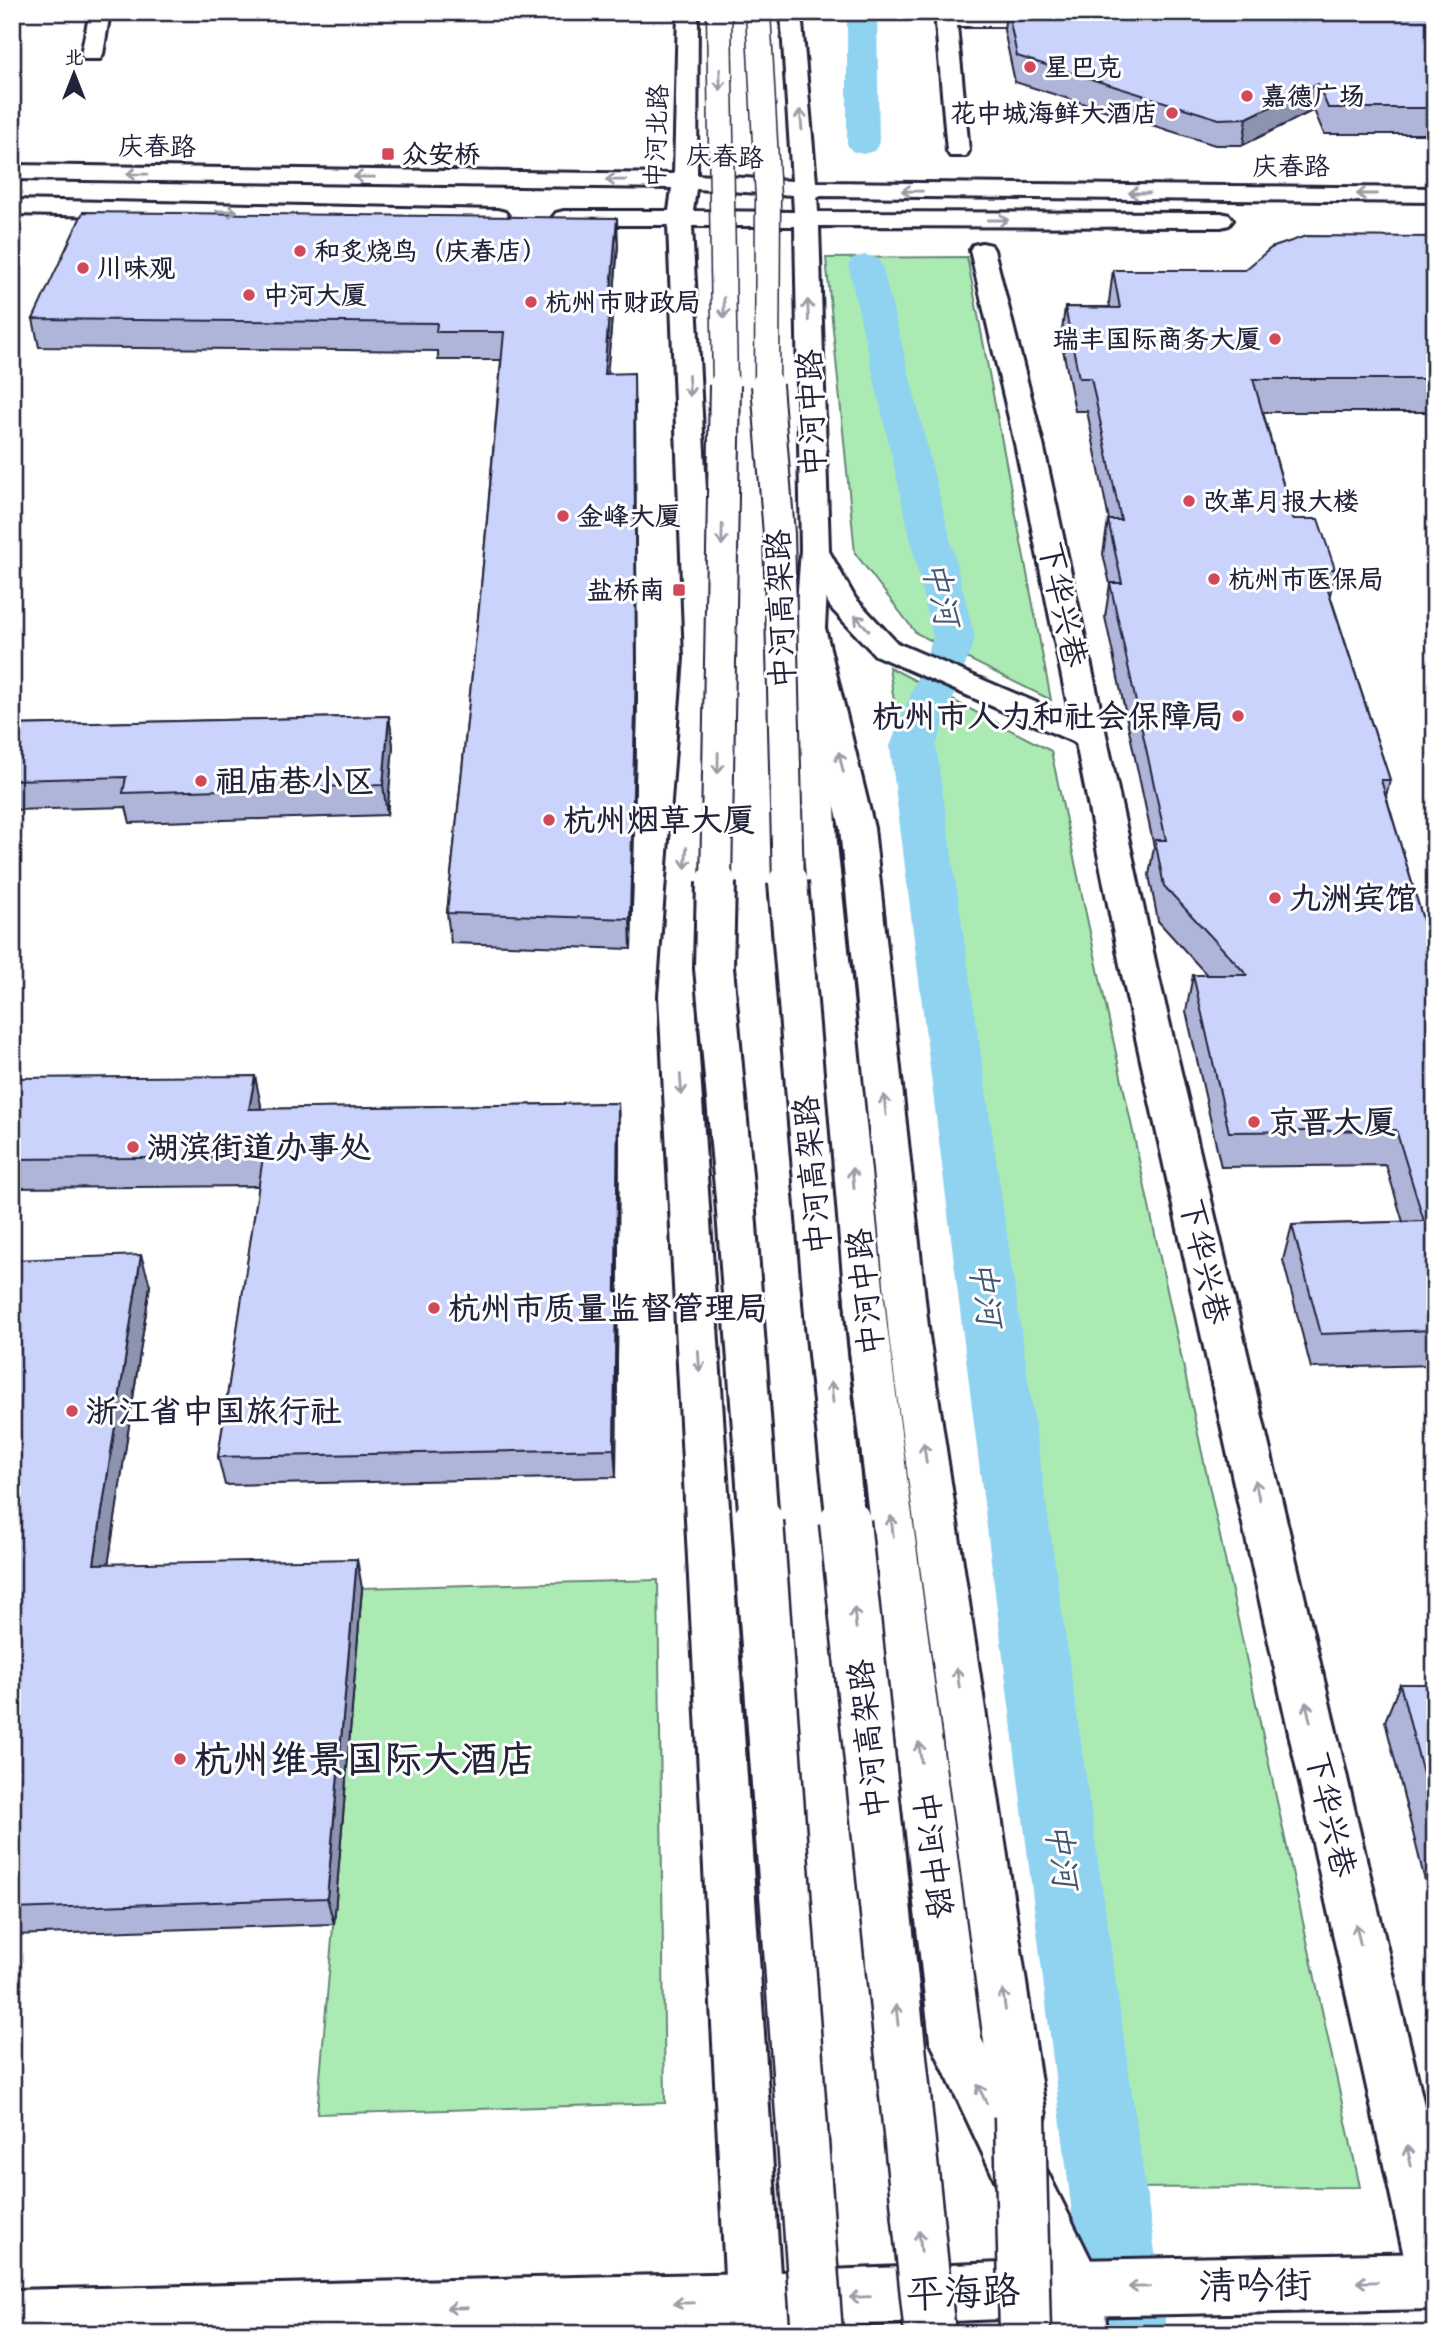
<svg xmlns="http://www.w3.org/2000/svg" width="1447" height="2346" font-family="'Indie Flower','LXGW WenKai TC',sans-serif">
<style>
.green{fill:#abebb3;stroke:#668677;stroke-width:2}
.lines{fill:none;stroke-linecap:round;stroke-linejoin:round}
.canal{fill:#8fd3f1;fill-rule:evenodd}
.minor-casing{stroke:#22223b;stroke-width:6}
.tertiary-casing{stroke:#22223b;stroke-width:6}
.secondary-casing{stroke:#22223b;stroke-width:6}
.primary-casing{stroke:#22223b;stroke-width:6}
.trunk-casing{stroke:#22223b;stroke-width:6}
.minor{fill:#fff;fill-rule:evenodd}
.tertiary{fill:#fff;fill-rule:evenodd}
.secondary{fill:#fff;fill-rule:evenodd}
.primary{fill:#fff;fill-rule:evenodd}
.trunk{fill:#fff;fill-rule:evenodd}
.trunk-bridge-far3-casing{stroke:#22223b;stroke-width:27;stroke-linecap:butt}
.trunk-bridge-far2-casing{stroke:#22223b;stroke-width:34;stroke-linecap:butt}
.trunk-bridge-far1-casing{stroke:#22223b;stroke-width:44;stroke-linecap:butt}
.trunk-bridge-casing{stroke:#22223b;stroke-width:55;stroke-linecap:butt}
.trunk-bridge-far3{stroke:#fff;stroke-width:24}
.trunk-bridge-far2{stroke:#fff;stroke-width:30}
.trunk-bridge-far1{stroke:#fff;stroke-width:38}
.trunk-bridge{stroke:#fff;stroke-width:50}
.wall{fill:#aeb5d8;stroke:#22223b;stroke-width:2}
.shaded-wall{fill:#8d94b0;stroke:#22223b;stroke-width:2}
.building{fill:#cad3fb;stroke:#22223b;stroke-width:2}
.oneway{stroke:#9c9ca7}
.poi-dot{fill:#d1495b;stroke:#fff;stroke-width:2.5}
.labels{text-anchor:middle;stroke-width:6;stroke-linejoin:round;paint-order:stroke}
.far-poi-label{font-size:26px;font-weight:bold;fill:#22223b;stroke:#fff;text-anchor:start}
.far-street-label{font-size:26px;fill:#22223b;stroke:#fff}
.street-label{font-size:32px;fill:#22223b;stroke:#fff}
.poi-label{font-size:32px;font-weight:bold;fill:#22223b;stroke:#fff;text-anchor:start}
.water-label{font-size:33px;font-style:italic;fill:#435772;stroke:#fff}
.near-poi-label{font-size:38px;font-weight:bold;fill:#22223b;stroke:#fff;text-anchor:start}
.near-street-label{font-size:38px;fill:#22223b;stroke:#fff}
</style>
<rect width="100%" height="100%" fill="#fff"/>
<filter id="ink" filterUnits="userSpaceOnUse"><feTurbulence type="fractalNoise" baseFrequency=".0143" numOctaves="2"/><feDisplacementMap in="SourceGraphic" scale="14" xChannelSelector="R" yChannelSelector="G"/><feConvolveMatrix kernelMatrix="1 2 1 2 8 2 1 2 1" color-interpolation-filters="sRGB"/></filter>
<g filter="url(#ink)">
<g class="green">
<path d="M967,257L1051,700L916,633L855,553L826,258Z"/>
<path d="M889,667L1051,751L1360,2187L1107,2188Z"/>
<path d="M658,1580L665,2103L317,2114L362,1588Z"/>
</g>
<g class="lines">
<g class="canal">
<path d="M847,12H877L879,144L874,151L863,154L852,151L847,144Z"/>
<path d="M865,255L877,258L882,265L975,638L936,746L1167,2334H1087L890,746L933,638L848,265L853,258Z"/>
</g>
<defs>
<g id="minor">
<path d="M90,12H110L103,54L100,59H84L81,54Z"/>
<path d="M935,12L1059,14L1066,16L1069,20L1066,24L1059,26H957L969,151L966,156H950L947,151Z"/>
<path d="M982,243L991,245L994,250L1043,444L1157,970L1435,2152V2298L1415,2290L1407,2270L1121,970L1076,743L875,655L831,608L801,550L805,544L815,541L825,544L855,598L897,643L1070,717L1015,444L970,250L973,245Z"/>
</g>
<path id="tertiary" d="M1435,2253V2309L1075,2316L1055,2308L1047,2288L1055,2268L1075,2260Z"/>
<path id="secondary" d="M1052,2261L1072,2269L1080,2289L1072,2309L1052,2317L753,2329L542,2334H12V2290L753,2273Z"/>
<g id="primary">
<path d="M678,12H698L697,175L792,181L781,12H801L816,182L1435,188V202L817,196L818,212L1221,213L1229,215L1233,220L1229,225L1221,227L819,226L829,550L825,628L837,843L887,1326L981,2038L1095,2268L1103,2288L1107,2334H1051L1047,2291L930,2041L847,1326L803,843L795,628L801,550L795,226H692L715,658L695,996L784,2334H728L659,996L685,658L668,225H564L556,223L552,218L556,213L564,211H669L672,188L12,179V165L674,174ZM696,189L793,195L794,212L693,211Z"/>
<path d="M12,200L497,210L505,212L509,217L505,222L497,224L12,214Z"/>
</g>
<path id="trunk" d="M810,619L821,622L825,628L874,828L929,1336L1046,2116L1039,2135L1020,2142L1001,2135L994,2116L889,1336L840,828L795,628L799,622Z"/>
</defs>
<use href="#minor" class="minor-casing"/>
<use href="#tertiary" class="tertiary-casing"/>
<use href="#secondary" class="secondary-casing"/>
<use href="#primary" class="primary-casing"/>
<use href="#trunk" class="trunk-casing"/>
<use href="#minor" class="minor"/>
<use href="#tertiary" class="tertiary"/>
<use href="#secondary" class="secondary"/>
<use href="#primary" class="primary"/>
<use href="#trunk" class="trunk"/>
<defs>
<g id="trunk-bridge-far3">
<path d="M719,12L725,387"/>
<path d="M758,12L768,198L767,387"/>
</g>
<g id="trunk-bridge-far2">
<path d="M767,385L779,534L788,884"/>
<path d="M716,884L725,385"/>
</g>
<g id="trunk-bridge-far1">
<path d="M716,882L714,968L735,1198L759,1524"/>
<path d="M788,882L825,1326L846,1524"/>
</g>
<g id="trunk-bridge">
<path d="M758,1522L817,2334"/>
<path d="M845,1522L930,2334"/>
<path d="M1020,2116L1025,2334"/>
</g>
</defs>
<use href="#trunk-bridge-far3" class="trunk-bridge-far3-casing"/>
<use href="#trunk-bridge-far2" class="trunk-bridge-far2-casing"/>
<use href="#trunk-bridge-far1" class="trunk-bridge-far1-casing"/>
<use href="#trunk-bridge" class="trunk-bridge-casing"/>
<use href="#trunk-bridge-far3" class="trunk-bridge-far3"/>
<use href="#trunk-bridge-far2" class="trunk-bridge-far2"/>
<use href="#trunk-bridge-far1" class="trunk-bridge-far1"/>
<use href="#trunk-bridge" class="trunk-bridge"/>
</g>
<g class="wall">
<path d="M1006,12H1432L1435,17V134H1324L1314,110L1243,145H1215L1015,82L1004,30Z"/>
<path d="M1435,237V412H1263L1293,519L1335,569L1330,595L1390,780L1386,796L1435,960V1365L1311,1368L1283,1260L1292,1225L1403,1222L1386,1165L1221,1167L1186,1011L1193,975H1207L1158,921L1149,875L1154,847L1105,617L1110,584L1103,554L1108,520H1109L1087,411H1075L1061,339L1065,307H1110L1109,302L1113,270H1245Z"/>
<path d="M618,245L607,374L635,401L637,698L631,949L451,943L447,913L480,598L501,360H438V351L39,347L33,319Z"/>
<path d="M389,716L393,746L387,815L130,823L126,807L12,810V725Z"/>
<path d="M12,1078L261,1105L260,1109L618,1103L619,1132L616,1477L225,1485L218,1457L259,1186L12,1188Z"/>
<path d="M12,1260L150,1285L108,1564L362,1588L334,1924L12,1935Z"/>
<path d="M1400,1684H1435V1921L1385,1721Z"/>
</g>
<g class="shaded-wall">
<path d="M1318,84L1314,110L1243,145L1247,118Z"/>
<path d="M1435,118V134H1431Z"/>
<path d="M617,218L618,245L605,402L604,374Z"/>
<path d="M634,373L637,698L631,949L630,919Z"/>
<path d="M389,716L393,746L387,815L383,785Z"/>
<path d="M255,1076L261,1105L256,1138L249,1109Z"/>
<path d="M618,1103L619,1132L616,1477L614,1449Z"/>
<path d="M141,1255L150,1285L104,1593L94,1564Z"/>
<path d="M357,1559L362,1588L334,1924L327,1898Z"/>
</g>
<g class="building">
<path d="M1008,12H1432L1435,17V108H1328L1318,84L1247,118L1219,119L1017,56Z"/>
<path d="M83,212L617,218L604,374L634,373L636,668L630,919L447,913L480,598L504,332H436L437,323L33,319Z"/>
<path d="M1306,236L1435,237V379H1253L1293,519H1318L1335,569H1321L1390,780H1381L1435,960V1330L1321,1334L1292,1225L1424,1221L1396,1130L1229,1132L1193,975H1247L1164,886L1155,840H1166L1110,583H1122L1108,520H1121L1091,378H1079L1065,307L1120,308L1113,270H1245L1271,248Z"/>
<path d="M389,716L383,785L123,793L126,777L12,780V725Z"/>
<path d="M255,1076L249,1109L618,1103L614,1449L218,1457L263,1157L12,1159V1078Z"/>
<path d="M141,1255L94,1564L357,1559L327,1898L12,1909V1260Z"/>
<path d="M1400,1684H1435V1821Z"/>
</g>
<defs><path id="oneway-shaft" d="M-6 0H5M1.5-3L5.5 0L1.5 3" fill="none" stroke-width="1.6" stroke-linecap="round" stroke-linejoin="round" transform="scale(1.75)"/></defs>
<g class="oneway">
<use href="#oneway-shaft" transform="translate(720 80) rotate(89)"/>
<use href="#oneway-shaft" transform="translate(801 120) rotate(-95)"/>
<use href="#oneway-shaft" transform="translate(137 174) rotate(-179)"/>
<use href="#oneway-shaft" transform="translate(364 177) rotate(-179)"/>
<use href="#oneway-shaft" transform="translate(616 180) rotate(-179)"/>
<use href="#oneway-shaft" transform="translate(912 191) rotate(-179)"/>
<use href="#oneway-shaft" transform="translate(1139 193) rotate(-180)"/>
<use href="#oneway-shaft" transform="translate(1367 194) rotate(-180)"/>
<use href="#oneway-shaft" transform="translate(227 211) rotate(1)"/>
<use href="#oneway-shaft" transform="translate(998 220)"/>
<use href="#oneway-shaft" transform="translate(724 308) rotate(89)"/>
<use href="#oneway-shaft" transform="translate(808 310) rotate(-92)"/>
<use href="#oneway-shaft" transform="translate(689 386) rotate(87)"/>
<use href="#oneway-shaft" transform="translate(722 535) rotate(91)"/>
<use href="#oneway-shaft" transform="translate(862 623) rotate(-133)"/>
<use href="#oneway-shaft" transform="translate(841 762) rotate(-103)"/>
<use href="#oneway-shaft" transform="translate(718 763) rotate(91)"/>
<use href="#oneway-shaft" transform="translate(686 858) rotate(94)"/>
<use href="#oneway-shaft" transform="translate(681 1085) rotate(86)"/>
<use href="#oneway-shaft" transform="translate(885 1105) rotate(-96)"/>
<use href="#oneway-shaft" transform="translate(853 1178) rotate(-96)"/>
<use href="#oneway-shaft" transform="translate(699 1361) rotate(86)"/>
<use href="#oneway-shaft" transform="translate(832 1392) rotate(-96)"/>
<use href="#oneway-shaft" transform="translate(925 1453) rotate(-98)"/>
<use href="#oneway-shaft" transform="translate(1257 1490) rotate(-103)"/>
<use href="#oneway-shaft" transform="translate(892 1526) rotate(-97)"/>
<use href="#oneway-shaft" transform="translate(855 1618) rotate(-96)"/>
<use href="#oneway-shaft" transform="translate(958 1678) rotate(-98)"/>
<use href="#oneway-shaft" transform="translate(1308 1712) rotate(-103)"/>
<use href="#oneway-shaft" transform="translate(920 1752) rotate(-97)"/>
<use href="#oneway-shaft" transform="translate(1358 1934) rotate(-103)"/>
<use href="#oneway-shaft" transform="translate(1004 2000) rotate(-98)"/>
<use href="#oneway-shaft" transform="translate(897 2015) rotate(-96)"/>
<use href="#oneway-shaft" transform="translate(982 2094) rotate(-116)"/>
<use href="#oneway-shaft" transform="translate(1409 2156) rotate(-103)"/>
<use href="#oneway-shaft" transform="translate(920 2241) rotate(-96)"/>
<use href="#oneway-shaft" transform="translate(1367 2282) rotate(179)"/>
<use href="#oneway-shaft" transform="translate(1139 2287) rotate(179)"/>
<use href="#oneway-shaft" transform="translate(860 2297) rotate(178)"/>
<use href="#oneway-shaft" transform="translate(684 2303) rotate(179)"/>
<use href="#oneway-shaft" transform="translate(457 2308) rotate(179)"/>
</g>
</g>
<g class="poi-dot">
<circle cx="1030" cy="67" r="7"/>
<circle cx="1247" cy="96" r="7"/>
<circle cx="1172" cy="113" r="7"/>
<rect x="381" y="147" width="14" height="14" rx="3.5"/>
<circle cx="300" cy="251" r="7"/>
<circle cx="83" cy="268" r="7"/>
<circle cx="249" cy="295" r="7"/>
<circle cx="531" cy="302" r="7"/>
<circle cx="1275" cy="339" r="7"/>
<circle cx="1189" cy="501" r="7"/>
<circle cx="563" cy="516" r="7"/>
<circle cx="1214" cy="579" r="7"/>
<rect x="672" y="583" width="14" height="14" rx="3.5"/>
<circle cx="1238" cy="716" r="7"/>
<circle cx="201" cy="781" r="7"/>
<circle cx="549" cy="820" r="7"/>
<circle cx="1275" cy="898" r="7"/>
<circle cx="1254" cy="1122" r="7"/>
<circle cx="133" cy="1147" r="7"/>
<circle cx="434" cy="1308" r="7"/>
<circle cx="72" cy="1411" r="7"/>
<circle cx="180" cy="1759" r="7"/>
</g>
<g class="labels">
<g class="far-poi-label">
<text x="1044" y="76">星巴克</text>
<text x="1261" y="105">嘉德广场</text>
<text x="1158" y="122" text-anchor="end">花中城海鲜大酒店</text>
<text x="402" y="163">众安桥</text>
<text x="314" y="260">和炙烧鸟（庆春店）</text>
<text x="97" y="277">川味观</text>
<text x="263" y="304">中河大厦</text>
<text x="545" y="311">杭州市财政局</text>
<text x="1261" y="348" text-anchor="end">瑞丰国际商务大厦</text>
<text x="1203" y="510">改革月报大楼</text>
<text x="577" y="525">金峰大厦</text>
<text x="1228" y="588">杭州市医保局</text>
<text x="665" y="599" text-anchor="end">盐桥南</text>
</g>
<g class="far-street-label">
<text transform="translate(656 136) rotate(-88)" y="9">中河北路</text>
<text transform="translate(157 146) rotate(1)" y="9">庆春路</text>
<text transform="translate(725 156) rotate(3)" y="9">庆春路</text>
<text x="1291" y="175">庆春路</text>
</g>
<g class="street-label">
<text transform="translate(811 413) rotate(-92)" y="11">中河中路</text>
<text transform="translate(1063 604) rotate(78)" y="11">下华兴巷</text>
<text transform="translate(780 609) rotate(-92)" y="11">中河高架路</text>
<text transform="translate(812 1175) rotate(-95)" y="11">中河高架路</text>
<text transform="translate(1205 1261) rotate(77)" y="11">下华兴巷</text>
<text transform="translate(865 1292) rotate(-96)" y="11">中河中路</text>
<text transform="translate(868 1739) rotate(-96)" y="11">中河高架路</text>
<text transform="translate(1331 1814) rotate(77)" y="11">下华兴巷</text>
<text transform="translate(933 1855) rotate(83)" y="11">中河中路</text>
</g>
<g class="poi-label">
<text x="1224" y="727" text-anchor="end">杭州市人力和社会保障局</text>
<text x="215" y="792">祖庙巷小区</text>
<text x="563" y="831">杭州烟草大厦</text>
<text x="1289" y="909">九洲宾馆</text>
<text x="1268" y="1133">京晋大厦</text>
<text x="147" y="1158">湖滨街道办事处</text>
<text x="448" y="1319">杭州市质量监督管理局</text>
<text x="86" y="1422">浙江省中国旅行社</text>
</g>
<g class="water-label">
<text transform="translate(942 593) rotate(77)" y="12">中河</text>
<text transform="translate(987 1293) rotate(82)" y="12">中河</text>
<text transform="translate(1063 1855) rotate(82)" y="12">中河</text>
</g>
<g class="near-poi-label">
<text x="194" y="1772">杭州维景国际大酒店</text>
</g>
<g class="near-street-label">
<text transform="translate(1255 2285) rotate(-1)" y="13">清吟街</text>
<text transform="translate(963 2292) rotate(-2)" y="13">平海路</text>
</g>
</g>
<rect width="1447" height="2346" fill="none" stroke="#fff" stroke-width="42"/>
<rect x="21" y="21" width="1405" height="2304" fill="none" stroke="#22223b" stroke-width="2.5" filter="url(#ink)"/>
<g transform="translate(74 74)" stroke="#ffffff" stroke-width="5" paint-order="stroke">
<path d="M0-5L12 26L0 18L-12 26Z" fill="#22223b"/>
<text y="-10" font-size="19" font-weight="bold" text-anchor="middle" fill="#22223b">北</text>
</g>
</svg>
